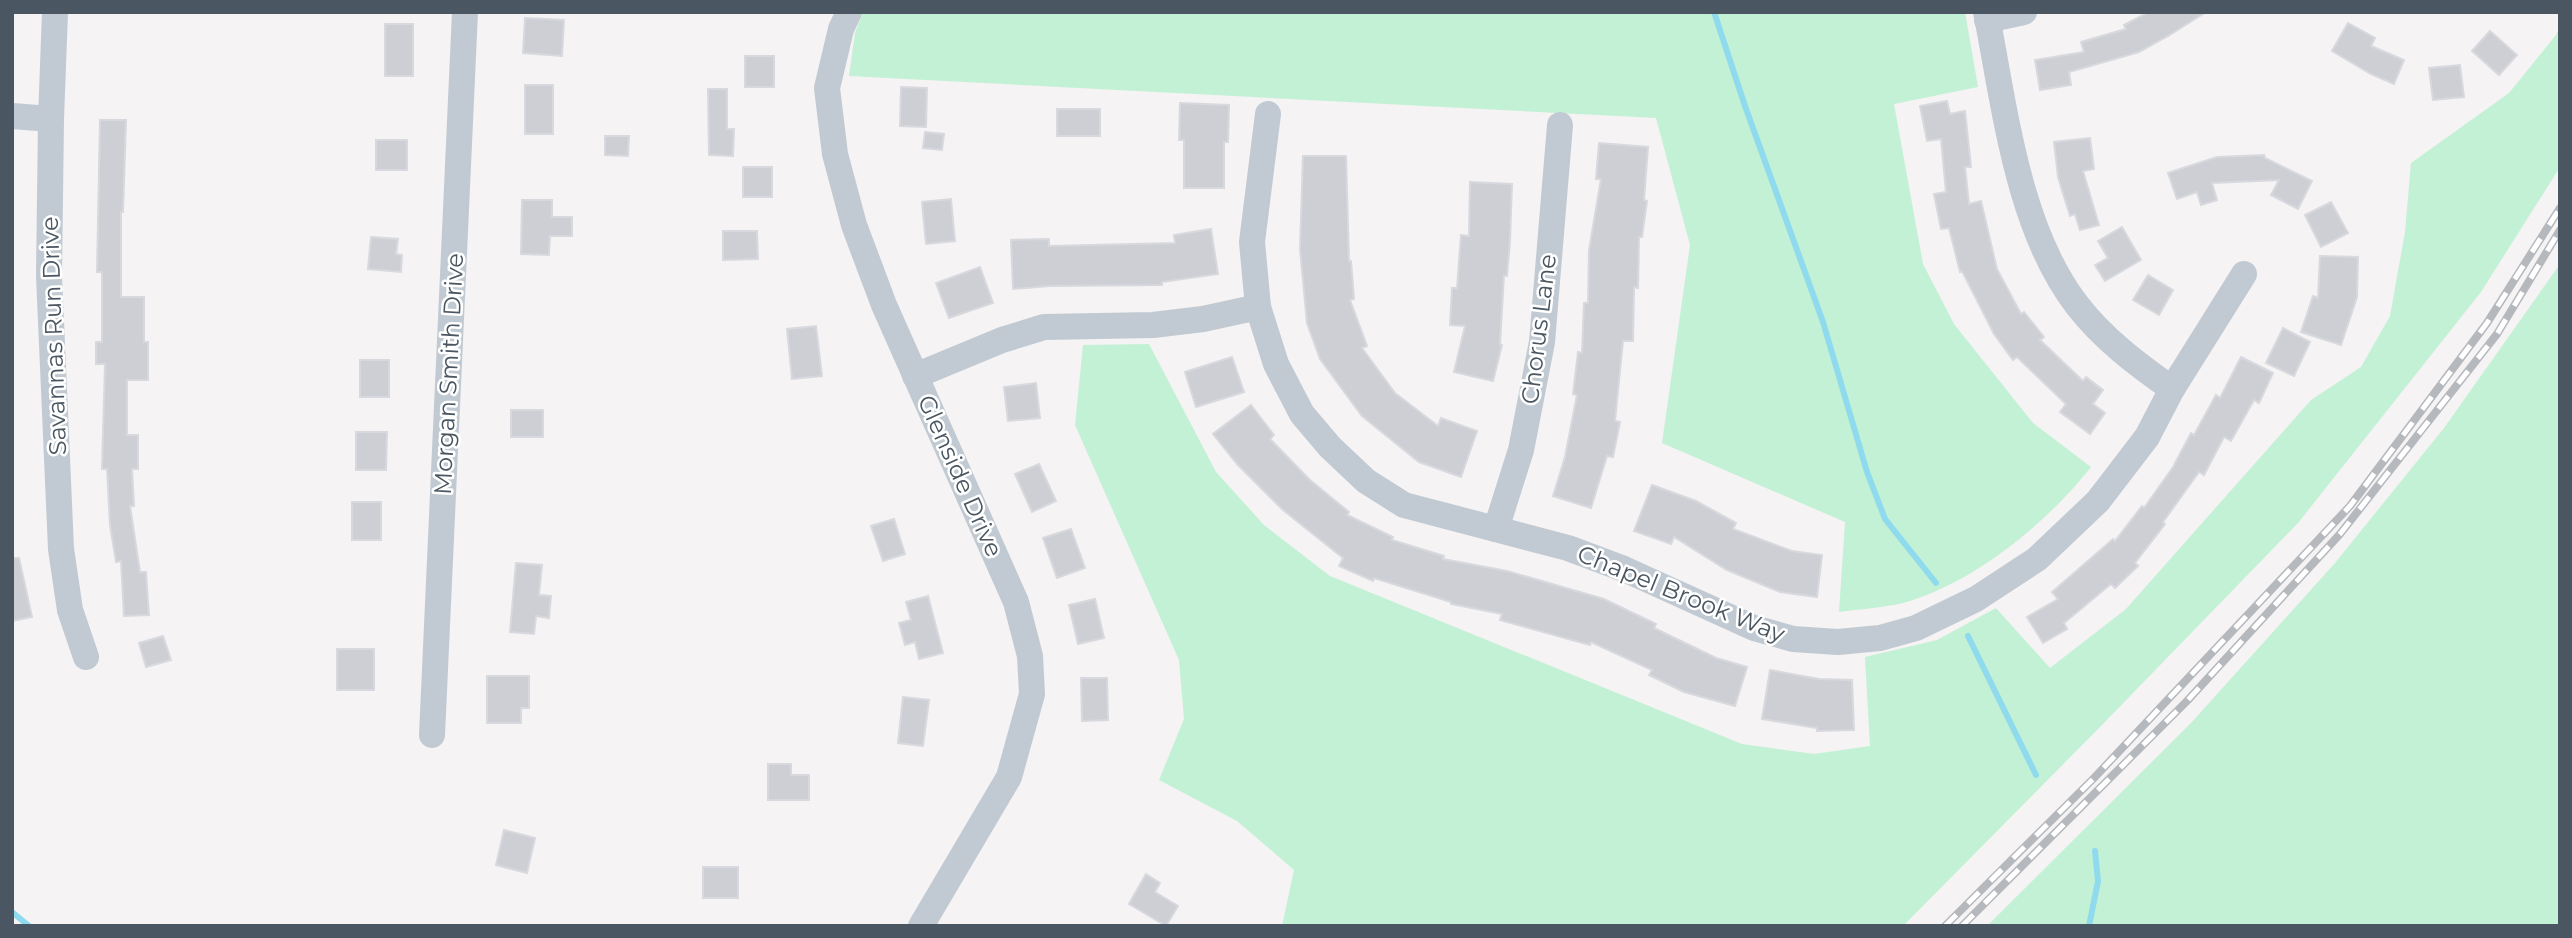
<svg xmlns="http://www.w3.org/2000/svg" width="2572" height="938" font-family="Montserrat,sans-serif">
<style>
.green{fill:#c3f1d5}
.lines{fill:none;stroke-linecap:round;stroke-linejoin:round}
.stream{stroke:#90daee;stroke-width:6}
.building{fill:#cdcfd5;stroke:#d7d9de;stroke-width:2}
.minor{stroke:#c1cad2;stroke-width:26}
.rail-casing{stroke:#b5b8bd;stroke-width:8}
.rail{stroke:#fff;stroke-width:5;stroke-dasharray:16;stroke-linecap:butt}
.labels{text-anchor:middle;stroke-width:5;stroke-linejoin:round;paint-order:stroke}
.street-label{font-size:24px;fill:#4a5661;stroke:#fff}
</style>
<rect width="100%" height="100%" fill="#f5f3f3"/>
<g class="green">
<path d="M863,12H1965L1978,87L1894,104L1923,264L1954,324L2033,423L2091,467C2046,524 1974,583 1903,603C1882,608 1860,609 1839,612L1845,522L1662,443L1690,245L1656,118L849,76L855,33Z"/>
<path d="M2560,26V167L2481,292L2298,523L2100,727L1903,926H1282L1294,870L1237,821L1159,780L1184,719L1179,660L1075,425L1083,345L1149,344L1216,472L1264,525L1330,576L1742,744L1814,754L1870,746L1865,657L1937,640L1996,608L2050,668L2126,609L2311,400L2361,367L2390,316L2405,232L2411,163L2509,93L2556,35Z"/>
<path d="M2560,264V926H1987L2191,723L2335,563L2444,428Z"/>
</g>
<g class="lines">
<g class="stream">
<path d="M1714,12L1745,106L1823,322L1867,472L1885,519L1936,583"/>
<path d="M1968,636L2036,775"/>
<path d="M12,912L29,926"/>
<path d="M2089,926L2098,881L2095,851"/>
</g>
</g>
<g class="building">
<path d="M2149,12H2206L2168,36L2139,52L2069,72L2071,85L2040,90L2035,60L2084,52L2081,42L2126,29L2124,25Z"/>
<path d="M525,18L564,20L562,56L523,53Z"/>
<path d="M2348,23L2375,38L2371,46L2404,60L2394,84L2371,74L2332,51Z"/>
<rect x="385" y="24" width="28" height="52"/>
<path d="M2490,31L2517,55L2499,75L2472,51Z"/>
<rect x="745" y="56" width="29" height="31"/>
<path d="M2460,65L2464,97L2433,100L2429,68Z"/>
<rect x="525" y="85" width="28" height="49"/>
<path d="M901,87L927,88L926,127L900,126Z"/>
<path d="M708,89H727V129H734L733,156L709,155Z"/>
<path d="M1947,101L1950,114L1965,111L1971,167H1965L1969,204L1981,201L1997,269L2021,314L2024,312L2044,337L2040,340L2083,381L2086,377L2103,390L2093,404L2105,413L2090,434L2060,412L2066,404L2017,357L2013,360L1994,334L1962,271L1960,272L1949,228L1941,229L1934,194L1946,192L1941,139L1927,141L1920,106Z"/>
<path d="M1180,103L1229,105L1228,142H1224V188H1184V140H1179Z"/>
<rect x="1057" y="109" width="43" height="27"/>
<path d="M100,120H126L123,212H121V297H144V342H148V380H127V435H138V469H132L134,506H130L140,572H146L149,615L124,616L121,561L116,562L110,525L107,469H102L105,364H96V342H102V272H97Z"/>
<path d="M925,132L944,134L942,150L923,148Z"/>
<path d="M605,136H629L628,156L605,155Z"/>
<path d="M2090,138L2094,169L2083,171L2099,225L2080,230L2075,214L2070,216L2058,177L2054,142Z"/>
<rect x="376" y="140" width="31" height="30"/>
<path d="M1599,143L1648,147L1644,200L1647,201L1642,237H1639L1638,288L1634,287L1633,341H1623L1615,421L1620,422L1613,457L1607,456L1591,508L1553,496L1565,457L1577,395L1573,394L1578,352L1582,353L1584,303H1588L1589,250L1601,179H1596Z"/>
<path d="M2264,155L2265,158L2312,181L2298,209L2271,195L2279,180L2212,183L2217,200L2201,205L2197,192L2177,199L2168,173L2217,157Z"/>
<path d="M1303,156H1346L1349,261H1351L1354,299L1350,300L1367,346L1362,348L1395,393L1438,426L1441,418L1477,431L1461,477L1419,462L1362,416L1320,359L1307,323L1300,249Z"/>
<rect x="743" y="167" width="29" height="30"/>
<path d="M1470,182L1512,184L1510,241L1507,276L1504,275L1500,344L1502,345L1493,381L1454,372L1465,326L1450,325L1452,288H1457L1461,235L1469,236Z"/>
<path d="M951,199L955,241L926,244L922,202Z"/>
<path d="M522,200H552V217H572V236H550L549,255L521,254Z"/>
<path d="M2331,202L2348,233L2321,247L2305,215Z"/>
<path d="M2122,227L2141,260L2105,281L2095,265L2108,258L2098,241Z"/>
<path d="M1211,229L1218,274L1162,282V285L1050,286L1013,289L1011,240L1049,239V246L1175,243L1174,235Z"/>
<path d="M723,231H757L758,259L723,260Z"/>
<path d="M371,237L398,239L396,254L402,255L401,272L368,269Z"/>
<path d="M2320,256L2358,257L2357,297L2341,345L2301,332L2313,296L2318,298Z"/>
<path d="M980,267L993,303L949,318L936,283Z"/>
<path d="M2148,275L2173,290L2159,315L2133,300Z"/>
<path d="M816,326L822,376L792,379L787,329Z"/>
<path d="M2283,328L2310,342L2294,376L2266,363Z"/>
<path d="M1232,357L1244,392L1196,407L1185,372Z"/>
<path d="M2241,357L2273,373L2259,403L2254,400L2231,441L2224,437L2204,475L2199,472L2163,522L2165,524L2135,563L2138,566L2115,588L2111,584L2064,623L2067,629L2043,643L2027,617L2058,599L2052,592L2113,539L2115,541L2142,506L2144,508L2173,467L2191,433L2194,435L2216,395L2220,398Z"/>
<rect x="360" y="360" width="29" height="37"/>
<path d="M1036,383L1040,418L1008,421L1004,387Z"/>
<path d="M1251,405L1274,435L1270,439L1310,480L1349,512L1347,515L1393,537L1392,540L1444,556L1443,559L1507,571L1604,599L1656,624L1654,628L1716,658L1747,667L1735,706L1684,692L1649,675L1652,670L1591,642L1590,645L1500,620L1502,614L1451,604V602L1374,578L1373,581L1339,566L1343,558L1283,510L1237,464L1213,434Z"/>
<rect x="511" y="410" width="32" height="27"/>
<path d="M356,432H387L386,470H356Z"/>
<path d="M1039,464L1056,501L1032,512L1015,474Z"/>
<path d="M1652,485L1696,501L1736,523L1733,529L1792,551L1822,555L1817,597L1780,592L1727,570L1674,537L1671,544L1634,531Z"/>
<rect x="352" y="502" width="29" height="38"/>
<path d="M894,519L905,554L883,561L871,526Z"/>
<path d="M1071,529L1085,568L1057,578L1043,538Z"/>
<path d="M12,558H19L32,617L12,621Z"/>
<path d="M516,563L542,565L539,595L551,596L549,618L536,616L534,634L510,632Z"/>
<path d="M928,596L943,653L919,659L915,642L905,645L899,623L911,620L906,602Z"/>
<path d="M1095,599L1104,638L1078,644L1069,605Z"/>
<path d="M163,636L171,660L146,667L139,643Z"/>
<rect x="337" y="649" width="37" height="41"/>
<path d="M1770,670L1819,679L1852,680L1854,730L1817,731V728L1762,719Z"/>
<path d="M487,676H529V708H521V723H487Z"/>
<path d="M1081,678H1107L1108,720L1082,721Z"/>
<path d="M903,697L929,700L923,746L898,743Z"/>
<path d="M768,764H791V775H809V800H768Z"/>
<path d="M504,830L535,838L527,873L496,865Z"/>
<rect x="703" y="867" width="35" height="31"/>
<path d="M1146,874L1160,883L1155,892L1178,906L1166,926L1129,904Z"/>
</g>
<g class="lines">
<g class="minor">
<path d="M55,12L51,119L49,276L61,549L70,610L86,657"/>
<path d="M849,12L841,29L827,88L835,154L854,225L884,305L1016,602L1030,656L1032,694L1009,777L921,926"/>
<path d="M1986,12C2005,107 2017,227 2077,305C2103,339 2138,365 2172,389"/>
<path d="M1987,20L2024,12"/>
<path d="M1268,114L1252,242L1258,307L1276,364L1302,414L1330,447L1366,481L1404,505L1568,548L1624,569L1754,628L1793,639L1838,642L1880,638L1916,628L1976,599L2037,559L2098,501L2147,437L2172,389L2244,274"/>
<path d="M12,116L51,119"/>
<path d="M915,376L1002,340L1044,327L1153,325L1203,319L1258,307"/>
<path d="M1496,529L1521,450L1542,342L1560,125"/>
<path d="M432,735L465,12"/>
</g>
<defs>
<g id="rail">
<path d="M1945,926L2094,778L2350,506L2487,323L2560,208"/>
<path d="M1962,926L2187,701L2340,534L2497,334L2560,230"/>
</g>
</defs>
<use href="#rail" class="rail-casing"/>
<use href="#rail" class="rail"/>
</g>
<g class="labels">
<g class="street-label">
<text transform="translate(1539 329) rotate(-83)" y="8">Chorus Lane</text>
<text transform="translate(54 336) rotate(-92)" y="8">Savannas Run Drive</text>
<text transform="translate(449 374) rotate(-87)" y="8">Morgan Smith Drive</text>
<text transform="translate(960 476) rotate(66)" y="8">Glenside Drive</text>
<text transform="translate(1681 594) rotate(22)" y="8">Chapel Brook Way</text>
</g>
</g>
<rect width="2572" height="938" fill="none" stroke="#4a5661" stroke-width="28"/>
</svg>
